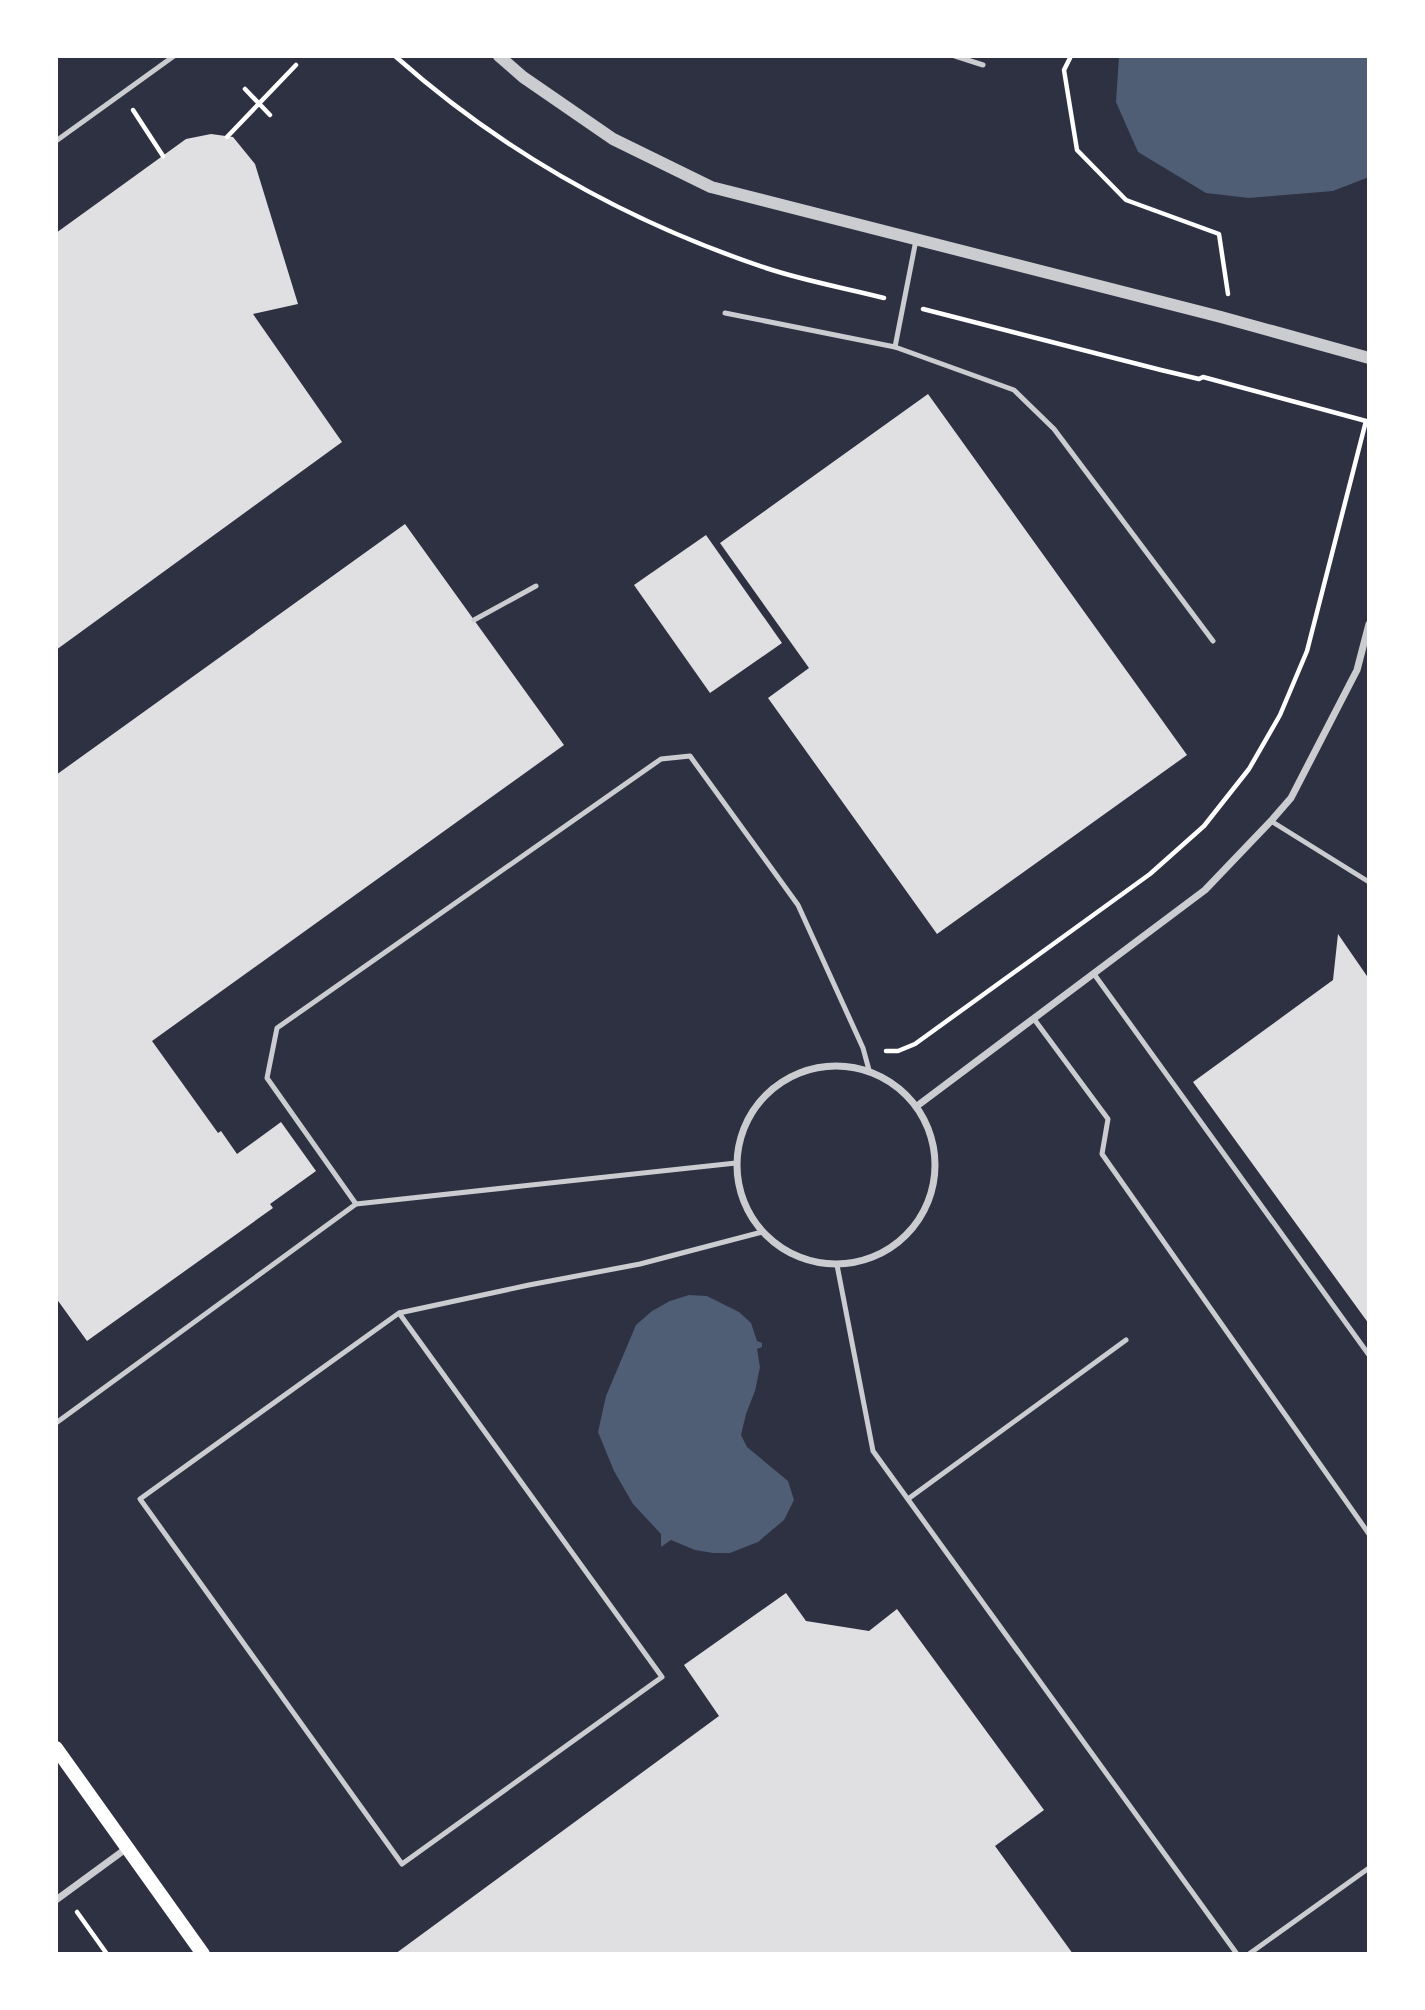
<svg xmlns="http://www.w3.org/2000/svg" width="1425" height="2010" font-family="Quicksand,sans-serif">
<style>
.water{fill:#4f5d75}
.building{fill:#e0e0e3}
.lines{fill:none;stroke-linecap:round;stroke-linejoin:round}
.path{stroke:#fff;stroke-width:4.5}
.service{stroke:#caccd0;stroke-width:5}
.minor{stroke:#caccd0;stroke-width:7}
.tertiary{stroke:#caccd0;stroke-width:12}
.secondary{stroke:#fff;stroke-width:14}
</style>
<rect width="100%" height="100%" fill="#2d3142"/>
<g class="water">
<path d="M1119,56H1369V177L1333,191L1249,198L1206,193L1138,152L1116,102Z"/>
<path d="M689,1295L707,1296L739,1312L751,1323L757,1341L762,1343V1347L757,1349L760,1367L755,1391L746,1414L741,1435L747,1447L788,1481L794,1500L784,1520L758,1542L730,1553H713L695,1550L671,1540L661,1547V1534L633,1504L614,1471L598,1432L606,1396L636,1325L652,1311L670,1301Z"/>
</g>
<g class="building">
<path d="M211,134L233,137L255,164L298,304L253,314L342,442L56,650V233L186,139Z"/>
<path d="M928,394L1187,755L937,934L768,698L809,668L720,543Z"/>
<path d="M405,524L564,745L152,1041L218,1133L221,1131L237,1154L281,1122L316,1171L270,1204L273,1208L87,1341L56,1298V775Z"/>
<path d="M706,535L782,643L710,693L634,585Z"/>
<path d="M1338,934L1369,979V1324L1193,1082L1333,980Z"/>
<path d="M786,1593L806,1621L869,1631L897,1609L1044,1810L995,1846L1073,1954H395L719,1716L684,1665Z"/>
</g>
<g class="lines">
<g class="path">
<path d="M395,56C504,153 628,222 766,268C805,281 845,288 884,298"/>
<path d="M1071,56L1064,70L1077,150L1126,200L1219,234L1228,294"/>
<path d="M245,89L270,115"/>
<path d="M133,110L163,156"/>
<path d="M227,137L296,65"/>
<path d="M886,1051H898L915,1044L1150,874L1204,826L1249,769L1280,715L1307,651L1366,421L1203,377L1199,379L1161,370L923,309"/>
<path d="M77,1912L107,1954"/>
</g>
<g class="service">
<path d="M955,56L983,65"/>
<path d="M56,141L174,56"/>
<path d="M725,313L895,347L1014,390L1054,429L1213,641"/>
<path d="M895,347L916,240"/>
<path d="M474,620L536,586"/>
<path d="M1271,821L1369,882"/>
<path d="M1094,974L1369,1355"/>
<path d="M1034,1019L1108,1119L1102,1154L1369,1534"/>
<path d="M736,1163L356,1204L267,1078L277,1028L661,759L690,756L798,905L863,1048L869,1070"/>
<path d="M837,1265L873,1451L1237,1954"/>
<path d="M399,1313L662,1677L402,1864L140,1499L399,1313L529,1285L640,1264L762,1232"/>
<path d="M56,1423L356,1204"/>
<path d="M908,1499L1126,1340"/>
<path d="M1249,1954L1369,1868"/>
</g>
<g class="minor">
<circle cx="836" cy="1165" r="99"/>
<path d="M917,1106L1205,890L1271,821L1291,798L1357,670L1369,624"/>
<path d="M56,1900L127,1848"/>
</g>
<path class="tertiary" d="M499,56L523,77L613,139L711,187L1221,317L1369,358"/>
<path class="secondary" d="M56,1748L203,1954"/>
</g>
<rect width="1425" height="2010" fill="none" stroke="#ffffff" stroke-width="116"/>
</svg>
